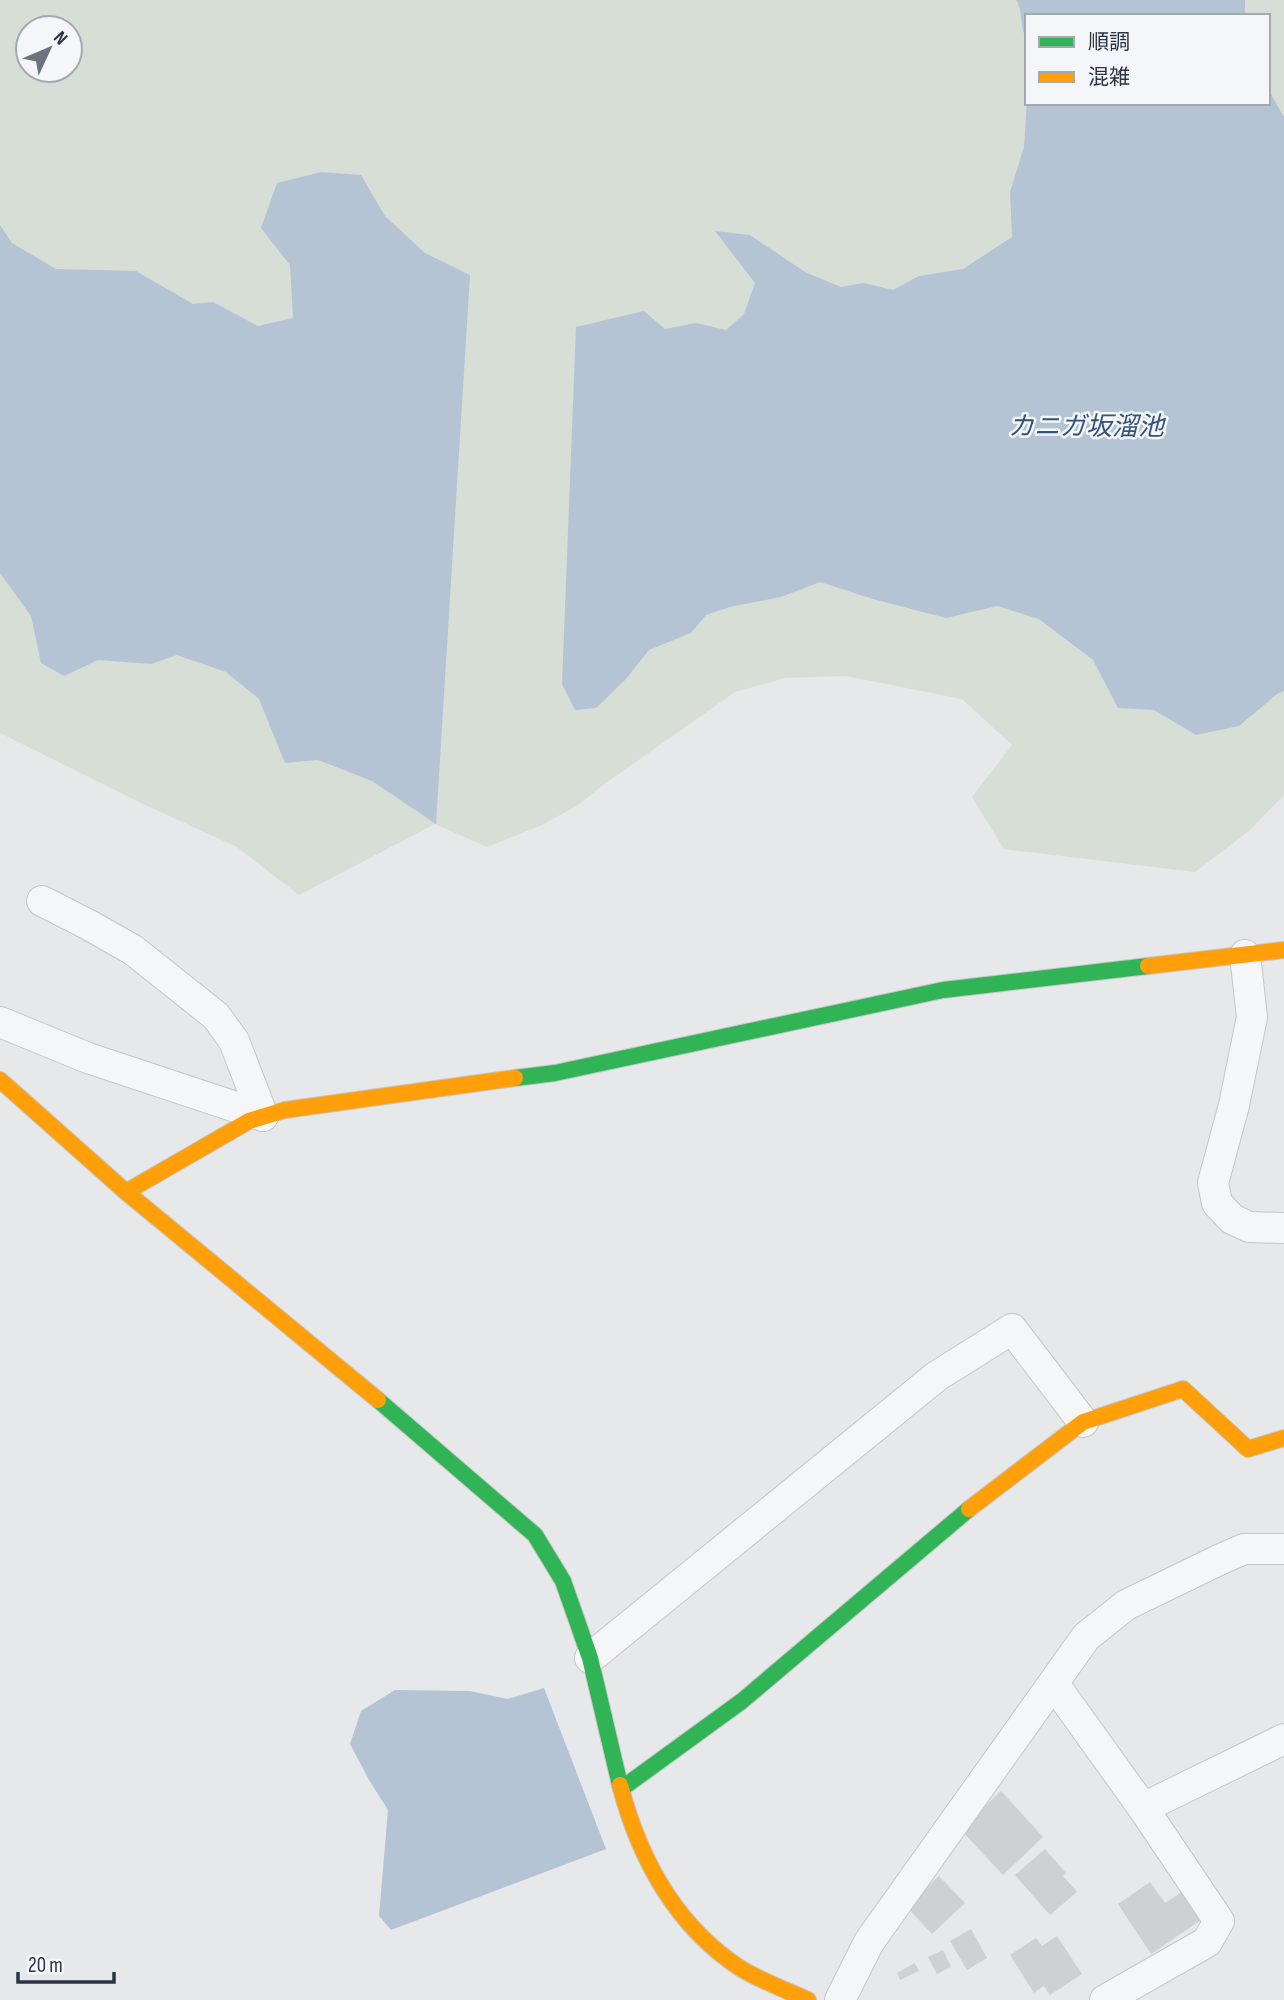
<svg xmlns="http://www.w3.org/2000/svg" width="1284" height="2000" font-family="'Sofia Sans Condensed','Noto Sans JP',sans-serif">
<style>
.green{fill:#d6ded6;fill-rule:evenodd}
.water{fill:#b4c4d5}
.building{fill:#ced0d3}
.lines{fill:none;stroke-linecap:round;stroke-linejoin:round}
.street-casing{stroke:#c4c6c8;stroke-width:32}
.fast-casing{stroke:#c4c6c8;stroke-width:18}
.slow-casing{stroke:#c4c6c8;stroke-width:18}
.street{stroke:#f5f6f7;stroke-width:30}
.fast{stroke:#30b455;stroke-width:16}
.slow{stroke:#ff9f0a;stroke-width:16}
.labels{text-anchor:middle;stroke-width:5;stroke-linejoin:round;paint-order:stroke}
.water-label{font-size:26px;font-style:italic;fill:#34527a;stroke:#f4f6f9}
</style>
<rect width="100%" height="100%" fill="#e6e8ea"/>
<path class="green" d="M0,0H1284V795L1249,831L1195,872L1004,849L972,797L1012,745L962,699L846,676L785,678L735,692L603,785L578,805L542,825L487,847L435,824L299,895L237,847L141,803L0,733ZM1027,16H1268V103H1027ZM28,28H70V70H28Z"/>
<g class="water">
<path d="M1016,0H1245V16H1027V39C1019,28 1024,12 1016,0Z"/>
<path d="M1268,89L1284,117V691L1277,694L1239,726L1196,735L1154,710L1118,708L1093,660L1039,619L997,606L946,618L873,599L820,582L781,597L730,607L706,615L691,633L649,650L625,680L596,708L575,710L562,684L576,327L644,311L665,329L696,323L726,330L744,314L755,283L715,231L750,235L805,272L841,287L864,283L893,290L919,276L963,269L1012,237L1010,192L1024,147L1027,100V103H1268Z"/>
<path d="M321,172L361,175L385,216L425,253L470,275L436,824L372,781L318,760L285,763L259,699L226,672L177,655L151,664L98,660L64,676L41,663L31,616L0,573V225L12,243L56,269L136,271L193,304L213,302L258,326L293,318L290,265L261,228L277,183Z"/>
<path d="M544,1688L606,1849L391,1930L379,1916L388,1810L369,1780L350,1744L361,1711L395,1690L470,1691L508,1699Z"/>
</g>
<g class="building">
<path d="M1001,1791L1043,1837L1003,1875L960,1829Z"/>
<path d="M1045,1849L1066,1873L1063,1876L1077,1892L1050,1915L1015,1875Z"/>
<path d="M939,1876L965,1903L932,1934L907,1907Z"/>
<path d="M1150,1882L1165,1903L1185,1890L1204,1918L1151,1954L1118,1904Z"/>
<path d="M971,1929L987,1958L967,1970L950,1941Z"/>
<path d="M1057,1936L1082,1974L1050,1995L1044,1986L1034,1993L1010,1955L1036,1938L1042,1946Z"/>
<path d="M943,1950L951,1967L937,1974L928,1957Z"/>
<path d="M915,1963L919,1971L900,1980L897,1973Z"/>
</g>
<g class="lines">
<defs>
<g id="street">
<path d="M42,901L89,925L133,950L216,1016L234,1041L263,1116"/>
<path d="M1245,955L1252,1017L1234,1105L1213,1183L1217,1203L1232,1219L1249,1227L1284,1228"/>
<path d="M0,1022L88,1058L263,1116"/>
<path d="M590,1658L937,1376L1012,1329L1083,1422"/>
<path d="M1054,1684L1143,1808"/>
<path d="M840,2000L869,1942L1086,1637L1126,1605L1221,1559L1244,1549H1284"/>
<path d="M1105,2000L1207,1942L1219,1921L1143,1808L1284,1739"/>
</g>
<g id="fast">
<path d="M515,1078L555,1073L943,990L1148,966"/>
<path d="M378,1400L535,1535L563,1581L590,1658L620,1785"/>
<path d="M621,1789L742,1701L969,1509"/>
</g>
<g id="slow">
<path d="M1148,966L1284,950"/>
<path d="M0,1080L126,1192L378,1400"/>
<path d="M126,1192L249,1121L285,1110L515,1078"/>
<path d="M969,1509L1083,1422L1183,1389L1248,1449L1284,1438"/>
<path d="M620,1785C639,1858 676,1926 740,1968C761,1981 786,1990 808,2000"/>
</g>
</defs>
<use href="#street" class="street-casing"/>
<use href="#fast" class="fast-casing"/>
<use href="#slow" class="slow-casing"/>
<use href="#street" class="street"/>
<use href="#fast" class="fast"/>
<use href="#slow" class="slow"/>
</g>
<g class="labels">
<g class="water-label">
<text x="1086" y="435">カニガ坂溜池</text>
</g>
</g>
<rect x="1025" y="14" width="245" height="91" fill="#f4f6f9" stroke="#a4a8b1" stroke-width="2"/>
<rect x="1039" y="37" width="35" height="10" fill="#30b455" stroke="#a4a8b1" stroke-width="2"/>
<text x="1088" y="49" font-size="21" fill="#2b3445">順調</text>
<rect x="1039" y="72" width="35" height="10" fill="#ff9f0a" stroke="#a4a8b1" stroke-width="2"/>
<text x="1088" y="84" font-size="21" fill="#2b3445">混雑</text>
<g transform="translate(49 49) rotate(46)"><circle r="33" fill="#f4f6f9" stroke="#a4a8b1" stroke-width="2"/>
<path d="M0-5L12 26L0 18L-12 26Z" fill="#6c737f"/>
<text y="-10" font-size="19" font-weight="bold" text-anchor="middle" fill="#2b3445">N</text>
</g>
<path d="M18 1972v10h96v-10" fill="none" stroke="#2b3445" stroke-width="3.5"/>
<text x="28" y="1972" font-size="21" fill="#2b3445" stroke="#f4f6f9" stroke-width="5" paint-order="stroke">20 m</text>
</svg>
